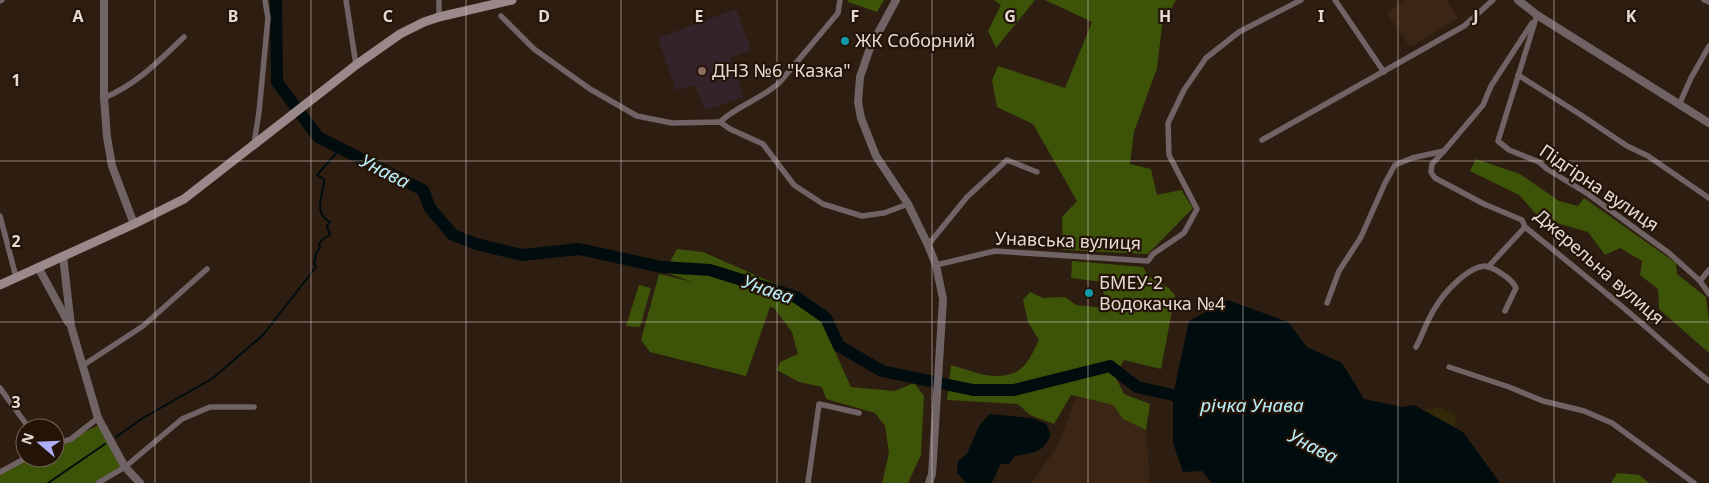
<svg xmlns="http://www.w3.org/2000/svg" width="1709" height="483" font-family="'Noto Sans',sans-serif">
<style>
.built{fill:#3b2514}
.education{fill:#35232b}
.green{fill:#3c5308}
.sand{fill:#312907}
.water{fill:#010c0f}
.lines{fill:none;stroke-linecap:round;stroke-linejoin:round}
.stream{stroke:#010c0f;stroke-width:2}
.river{stroke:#010c0f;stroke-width:12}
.minor{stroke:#6f6365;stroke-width:5.5}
.tertiary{stroke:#6f6365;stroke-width:8}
.secondary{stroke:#9b888b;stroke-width:9}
.grid{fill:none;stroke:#e5d9d1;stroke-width:1;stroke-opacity:0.55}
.culture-dot{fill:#0f9aa8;stroke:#241408;stroke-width:2}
.education-dot{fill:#8d6e63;stroke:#241408;stroke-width:2}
.labels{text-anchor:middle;stroke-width:4.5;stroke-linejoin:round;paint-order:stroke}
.poi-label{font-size:18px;fill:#e5d9d1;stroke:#241408;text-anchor:start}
.street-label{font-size:18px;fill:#e5d9d1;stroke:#241408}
.water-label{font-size:19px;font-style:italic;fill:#b9eefa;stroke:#241408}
.grid-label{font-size:16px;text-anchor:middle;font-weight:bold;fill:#e5d9d1;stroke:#241408;stroke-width:4.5;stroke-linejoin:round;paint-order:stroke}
</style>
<rect width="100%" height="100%" fill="#2e1e11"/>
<g class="built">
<path d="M1405,0H1446L1458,18L1410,47L1387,13Z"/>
<path d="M1076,397L1113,405L1123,419L1146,430L1150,483H1032L1058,445Z"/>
</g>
<path class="education" d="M736,9L751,50L730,58L744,97L705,110L695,85L676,90L658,38Z"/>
<g class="green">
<path d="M848,0H884L877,12L848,2Z"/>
<path d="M994,0H1035L996,48L988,31L1001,5Z"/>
<path d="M1045,0H1176L1162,26L1157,68L1134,132L1130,164L1151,169L1157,195L1181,190L1193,208L1148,254L1063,250L1062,217L1077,201L1033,124L997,107L992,80L998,66L1065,88L1092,22Z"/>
<path d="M1476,159L1520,174L1559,201L1578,206L1584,198L1676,263L1677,274L1706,297L1709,322V353L1659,309L1658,289L1640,275L1642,261L1620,248L1605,255L1588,232L1560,224L1536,214L1519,195L1470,171Z"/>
<path d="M677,249L703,252L787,289L822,323L851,387L895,391L914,383L924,396L921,455L908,483H882L889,453L885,426L875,413L826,399L822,387L799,382L777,370L780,362L798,354L792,332L774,308L770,307L746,376L650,352L641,340L659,274L693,282L667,273L671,260Z"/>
<path d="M1072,261L1143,267C1151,284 1164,280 1175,295L1161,369L1124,360L1115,376L1124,394L1150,404L1146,430L1123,419L1113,405L1071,395L1054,424L1030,415L1018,404L947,400L951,365C972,371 995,382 1016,372C1027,367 1034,350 1039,340L1028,322L1023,300L1030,292L1043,298L1065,297L1076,305L1104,308L1103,282L1071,278Z"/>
<path d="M639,285L651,288L640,327L626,326Z"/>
<path d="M101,424L125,467L98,483H0V472L30,458H55V446Z"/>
<path d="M1617,473L1639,475L1649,483H1611Z"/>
</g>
<path class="sand" d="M1439,407L1456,415L1455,427L1423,410Z"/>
<g class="water">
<path d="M1228,300L1288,322L1307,347L1342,363L1364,399L1402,407L1414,405L1463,432L1500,483H1212L1202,471L1183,472L1173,443V395L1189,321Z"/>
<path d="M990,414L1032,418L1046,424L1051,434C1042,454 1036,452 1015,456L1009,464H1001C996,470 997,477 991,483H966L957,473L958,461L967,454L979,426Z"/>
</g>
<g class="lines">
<g class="stream">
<path d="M116,437L143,418L213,378L263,335L316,267L314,264L316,253L320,248L319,244L323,239L330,235L327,226L330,222C311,211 325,193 324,179L317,175L340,149"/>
<path d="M48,483L105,444"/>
</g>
<path class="river" d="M276,0L277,82L318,137L423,190L430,208L453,235L476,244L522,255L579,249L661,267L710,270L796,297L826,318L839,346L882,371L973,390H1014L1110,366L1137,387L1173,395L1189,400"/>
<g class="minor">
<path d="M346,0L356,65"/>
<path d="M1335,0L1384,72"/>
<path d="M1704,0L1709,2"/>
<path d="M0,1L2,0"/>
<path d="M1537,15L1498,141L1509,150L1539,162L1547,169L1588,194L1669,253L1700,281L1709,294"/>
<path d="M501,16L534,49L590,89L637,116L672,123L720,122L730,129L763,144L794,185L823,204L862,216L884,213L908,204"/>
<path d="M439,17V0"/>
<path d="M1518,75L1581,115L1627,146L1648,156L1709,198"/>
<path d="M104,98C137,84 159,61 184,37"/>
<path d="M1679,105L1691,78L1709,46"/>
<path d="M720,122C738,105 762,99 780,82L838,13L840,0"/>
<path d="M1262,140L1464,26L1493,0"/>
<path d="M254,144L259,112L268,18L265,0"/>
<path d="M1444,151L1432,164L1431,172L1435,178L1484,204L1522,220L1525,227C1568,262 1612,297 1654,334C1672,350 1690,366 1709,381"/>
<path d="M0,216L16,277"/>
<path d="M928,245L967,197L1007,160L1037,172"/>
<path d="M936,265L995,251L1148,261L1153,254L1184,233L1197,209L1169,155L1168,123L1184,90L1206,58L1239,32L1301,0"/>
<path d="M1488,267L1525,227"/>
<path d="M1700,281L1709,270"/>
<path d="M1327,303L1339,271L1361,237L1385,183L1395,165L1412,158L1444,151L1483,105L1491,86L1532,23"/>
<path d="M1416,347C1423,334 1427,320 1435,308C1443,294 1467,267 1485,266C1489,266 1492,269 1496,270C1503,275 1512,279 1516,288L1505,311"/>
<path d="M82,366L143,326L207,269"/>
<path d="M1449,367L1509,387L1543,401L1584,411L1612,423L1694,483"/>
<path d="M0,388L29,428"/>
<path d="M55,444L71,439L98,418"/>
<path d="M0,472L26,458"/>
<path d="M98,483L125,467L182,419L210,407H254"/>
<path d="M808,483L819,404L859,413"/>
</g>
<g class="tertiary">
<path d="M104,0V98L107,137L112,166L134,224"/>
<path d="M896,0L870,48L860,77L858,102L861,118L876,156L908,204L928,245L936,265L943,299L932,474L929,483"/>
<path d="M1518,0L1537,15L1709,123"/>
<path d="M63,256L71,326L98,418L125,467L140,483"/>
<path d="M38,267L68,322"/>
</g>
<path class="secondary" d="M0,285L134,224L184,199L356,65L400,34L424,22L439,17L512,0"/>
</g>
<path class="grid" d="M155,0V483M311,0V483M466,0V483M621,0V483M777,0V483M932,0V483M1088,0V483M1243,0V483M1398,0V483M1554,0V483M0,161H1709M0,322H1709"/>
<g class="culture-dot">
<circle cx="845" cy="41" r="5"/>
<circle cx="1089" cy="293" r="5"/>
</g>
<circle class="education-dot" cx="702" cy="71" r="5"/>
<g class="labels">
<g class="poi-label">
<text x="855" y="47">ЖК Соборний</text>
<text x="712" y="77">ДНЗ №6 "Казка"</text>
<text x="1099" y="289">БМЕУ-2<tspan x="1099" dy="21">Водокачка №4</tspan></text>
</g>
<g class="street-label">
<text transform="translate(1599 188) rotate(34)" y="6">Підгірна вулиця</text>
<text transform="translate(1068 241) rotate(2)" y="6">Унавська вулиця</text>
<text transform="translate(1599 267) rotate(41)" y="6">Джерельна вулиця</text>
</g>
<g class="water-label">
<text transform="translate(385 171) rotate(27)" y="7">Унава</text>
<text transform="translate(768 289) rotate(19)" y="7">Унава</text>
<text x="1252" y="412">річка Унава</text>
<text transform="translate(1313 446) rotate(27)" y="7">Унава</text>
</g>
</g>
<g class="grid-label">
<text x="78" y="22">A</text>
<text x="233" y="22">B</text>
<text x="388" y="22">C</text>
<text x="544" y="22">D</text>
<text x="699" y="22">E</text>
<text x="855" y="22">F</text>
<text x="1010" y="22">G</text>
<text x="1165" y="22">H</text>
<text x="1321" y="22">I</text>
<text x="1476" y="22">J</text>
<text x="1631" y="22">K</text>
<text x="16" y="86">1</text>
<text x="16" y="247">2</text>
<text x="16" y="408">3</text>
</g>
<g transform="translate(40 443) rotate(289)"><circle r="24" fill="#241408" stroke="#716358"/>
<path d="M0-4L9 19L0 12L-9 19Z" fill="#aeaefa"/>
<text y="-8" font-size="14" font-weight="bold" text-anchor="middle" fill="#e5d9d1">N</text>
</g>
</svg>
